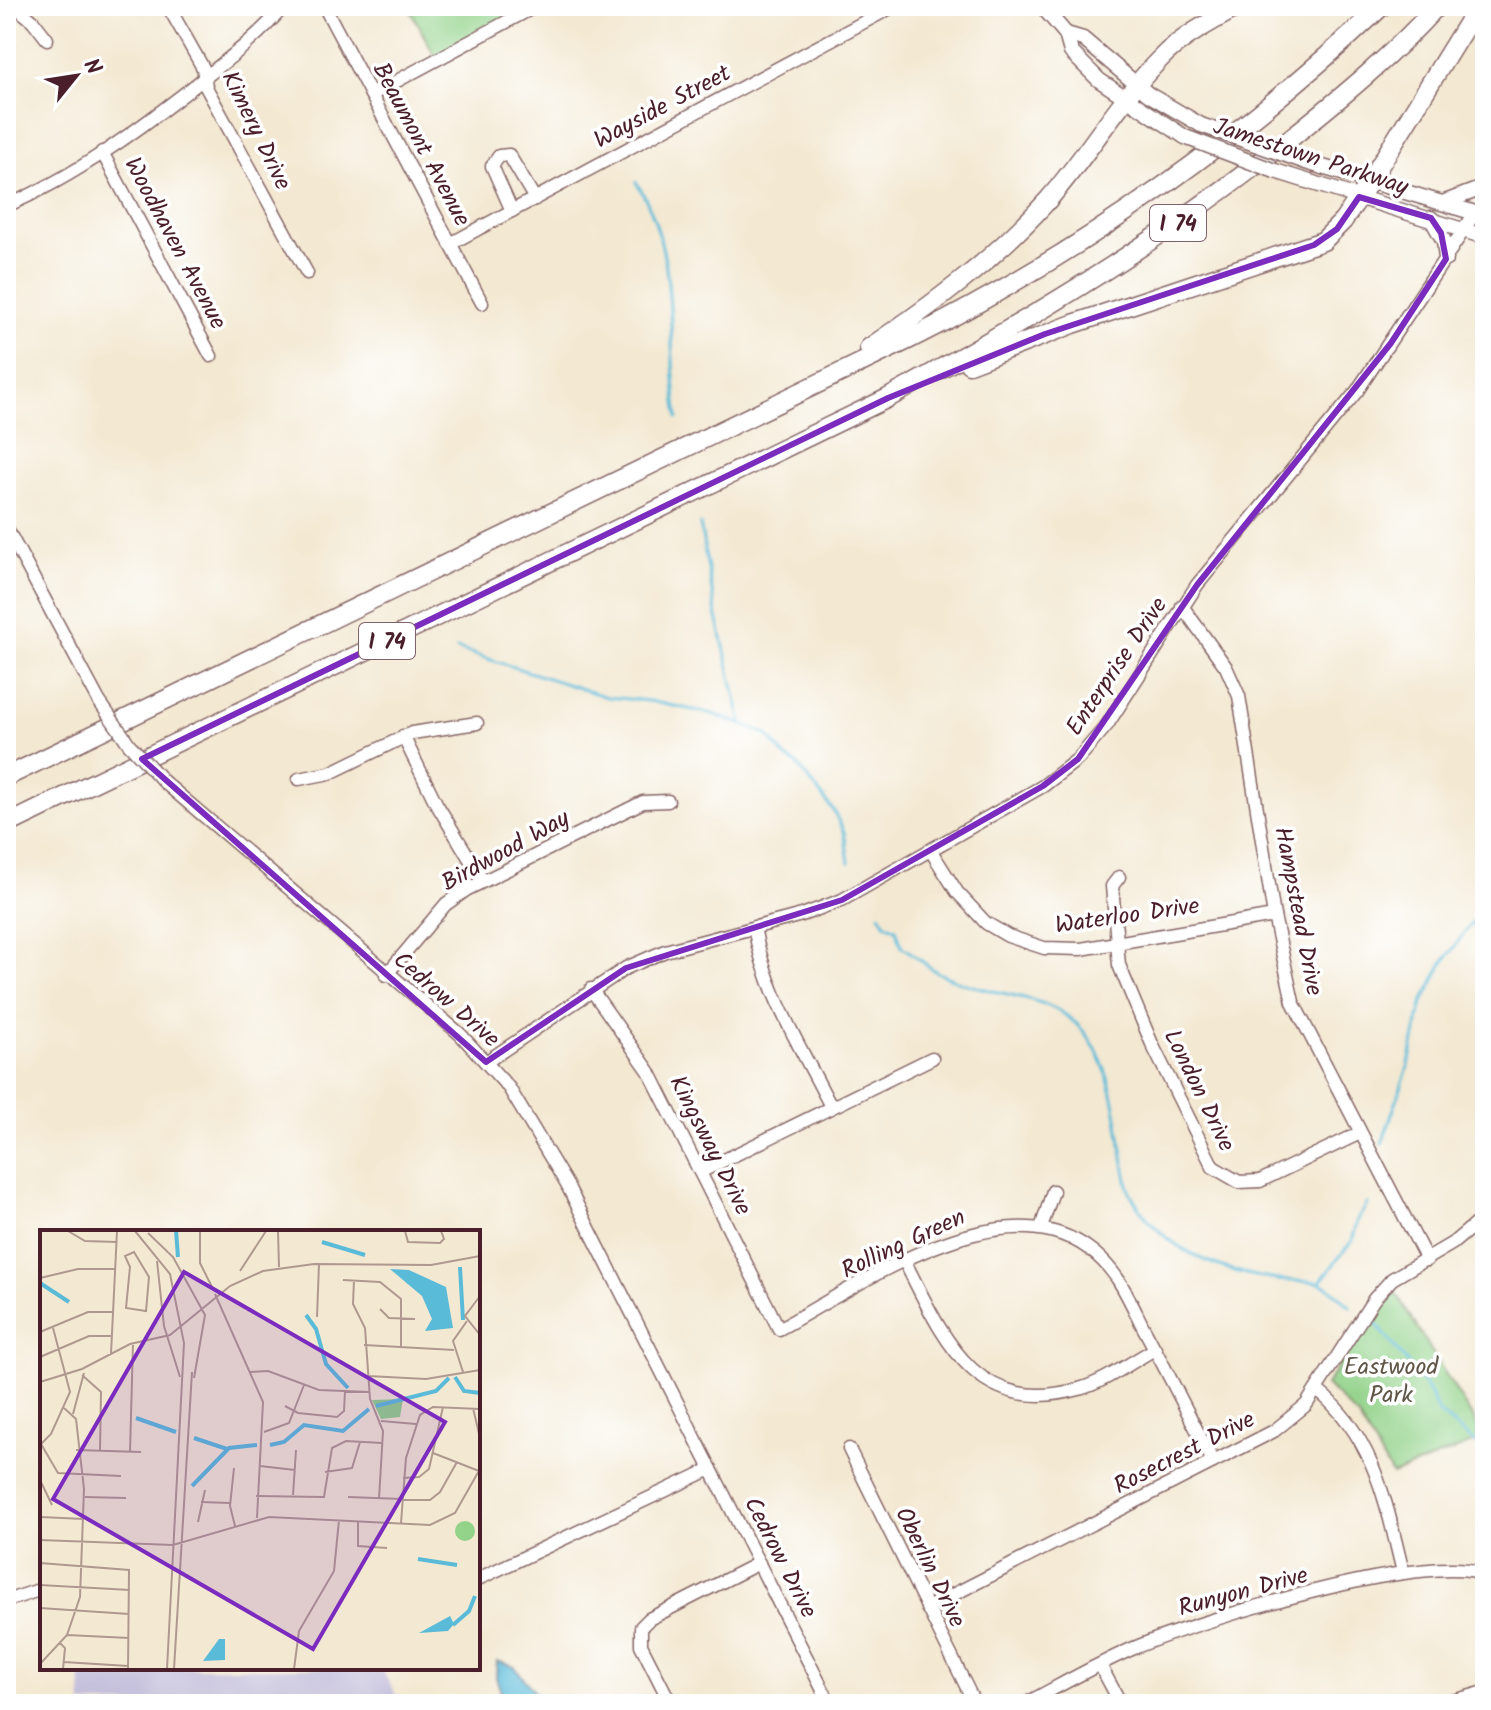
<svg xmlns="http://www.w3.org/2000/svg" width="1491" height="1710" font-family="Kalam,sans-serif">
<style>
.industrial{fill:#c5c0db}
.green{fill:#92d289;stroke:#6e785a;stroke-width:2}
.water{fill:#5abbd9;stroke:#526d82;stroke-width:2}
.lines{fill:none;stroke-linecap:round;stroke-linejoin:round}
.stream{stroke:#5abbd9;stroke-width:3}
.minor-casing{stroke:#856565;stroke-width:15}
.major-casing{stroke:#856565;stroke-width:17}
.highway-casing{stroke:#856565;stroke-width:21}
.minor{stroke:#fff;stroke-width:12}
.major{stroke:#fff;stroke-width:14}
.highway{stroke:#fff;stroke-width:18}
.minor-bridge-casing{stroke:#856565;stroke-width:15;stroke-linecap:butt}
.major-bridge-casing{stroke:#856565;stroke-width:17;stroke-linecap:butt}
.minor-bridge{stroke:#fff;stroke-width:12}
.major-bridge{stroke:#fff;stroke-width:14}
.marked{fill:none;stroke:#7b2cbf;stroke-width:6;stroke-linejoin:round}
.labels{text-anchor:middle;stroke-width:7;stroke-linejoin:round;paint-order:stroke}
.shield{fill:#fff;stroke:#80626b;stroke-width:2}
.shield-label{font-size:22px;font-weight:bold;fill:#4a1f2b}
.street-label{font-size:24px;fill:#4a1f2b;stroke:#fff}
.park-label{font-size:24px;fill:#605547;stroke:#fff}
.inset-river{fill:none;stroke:#5abbd9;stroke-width:4}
.inset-road{fill:none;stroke:#af988f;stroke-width:2}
.view{fill:#7b2cbf;fill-opacity:0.15;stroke:#7b2cbf;stroke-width:4}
.inset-edge{fill:none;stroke:#4a1f2b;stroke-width:4}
</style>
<rect width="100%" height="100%" fill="#fff"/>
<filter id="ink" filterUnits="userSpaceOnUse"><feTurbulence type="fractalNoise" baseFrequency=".0125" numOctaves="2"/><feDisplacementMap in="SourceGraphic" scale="16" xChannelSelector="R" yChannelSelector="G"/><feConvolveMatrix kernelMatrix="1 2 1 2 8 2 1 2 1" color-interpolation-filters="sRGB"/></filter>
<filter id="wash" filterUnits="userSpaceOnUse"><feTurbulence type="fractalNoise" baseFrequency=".006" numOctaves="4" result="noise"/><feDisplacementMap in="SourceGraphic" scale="32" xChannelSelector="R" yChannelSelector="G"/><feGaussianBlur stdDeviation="1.8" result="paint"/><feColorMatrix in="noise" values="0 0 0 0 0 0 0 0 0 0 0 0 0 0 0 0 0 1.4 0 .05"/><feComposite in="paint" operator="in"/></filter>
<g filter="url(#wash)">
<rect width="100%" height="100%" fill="#f3e8d1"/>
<path class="industrial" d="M80,1668H381L401,1704H82Z"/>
<g class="green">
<path d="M408,6H501L509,21L436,58Z"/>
<path d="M1394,1290L1485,1438L1392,1475L1358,1417L1326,1385L1369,1319Z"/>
</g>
<path class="water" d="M497,1661L515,1667L544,1704H505L496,1677Z"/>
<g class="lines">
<g class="stream">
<path d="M636,182C681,252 666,340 678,418"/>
<path d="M700,524L716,613L742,723"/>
<path d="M457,649L607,697L649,701L713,714L767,734L785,757L797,764L833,810L844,832L849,862"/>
<path d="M880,914L886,924L896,929L902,947C917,955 926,967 941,974C973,990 1008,992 1041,1003C1119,1029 1114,1122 1129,1190C1156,1247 1217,1271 1277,1280C1290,1282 1309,1279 1320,1283C1330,1286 1342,1299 1350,1306"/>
<path d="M1382,1144L1409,1064L1422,1004L1443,963L1485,904"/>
<path d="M1320,1282L1352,1241L1358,1219L1368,1203"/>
<path d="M1374,1321L1425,1385L1439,1413L1485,1451"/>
</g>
</g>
</g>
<g filter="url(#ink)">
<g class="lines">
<defs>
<g id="minor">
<path d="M15,6L33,21L47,39"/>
<path d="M168,6L203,68L206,87L307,273"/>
<path d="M324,6L482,303"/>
<path d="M371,95L536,6"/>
<path d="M102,152L211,356"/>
<path d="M6,206C77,176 142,127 202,80C231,57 260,35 284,6"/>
<path d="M512,211L492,166L499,156L509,155L535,199"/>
<path d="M450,244L894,6"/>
<path d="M6,527L99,701"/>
<path d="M1182,606L1226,667L1239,696L1274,916L1293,1002L1427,1260"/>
<path d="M403,736L436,803L483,881"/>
<path d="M299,779L330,773L412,733L477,723"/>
<path d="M164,782L460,1034L509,1088L567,1185L830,1704"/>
<path d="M931,851L957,892L986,923L1008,936L1044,948L1081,949L1274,916"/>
<path d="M1119,877L1112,886L1119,965L1152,1044L1213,1167L1239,1182L1260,1181L1360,1133"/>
<path d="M754,927C765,992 802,1049 831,1107"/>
<path d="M386,975L446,904L466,890L643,802L668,801"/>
<path d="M591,989L649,1071L779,1329C869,1280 1034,1160 1117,1278C1127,1293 1135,1311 1143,1327C1167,1371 1190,1417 1213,1462"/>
<path d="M486,1062L626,968L665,951L802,915L842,900L1043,786L1078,759L1107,725L1197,585L1357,391L1475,213"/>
<path d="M700,1172L932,1058"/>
<path d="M1041,1228L1053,1191"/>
<path d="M905,1262C943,1337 975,1418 1079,1389C1105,1382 1131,1362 1155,1349"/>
<path d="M1317,1390C1375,1437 1386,1504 1403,1572"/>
<path d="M849,1449L975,1704"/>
<path d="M478,1579L711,1469"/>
<path d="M6,1601L42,1589"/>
<path d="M927,1608L1274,1431L1306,1405L1374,1299L1392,1279L1453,1243L1485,1216"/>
<path d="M1100,1665L1121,1704"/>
<path d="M671,1704L641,1645V1627L649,1619L759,1563"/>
<path d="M1025,1704C1061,1685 1097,1664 1134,1648C1197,1621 1427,1550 1485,1574"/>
<path d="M1442,1704L1485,1692"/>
</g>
<g id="major">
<path d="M1042,6L1066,34L1071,52L1099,80L1185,137"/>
<path d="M1066,34L1083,39L1148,94L1201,125"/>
<path d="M1306,162L1485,216"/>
<path d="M1275,171L1485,237"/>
<path d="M1445,202L1485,187"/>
<path d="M1431,218L1444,241L1446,259"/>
</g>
<g id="highway">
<path d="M869,348C934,304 995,259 1048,200C1090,152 1121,96 1167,52C1189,33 1214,20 1239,6"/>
<path d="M969,364L1073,324L1323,241L1343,221L1370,181L1478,6"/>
<path d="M6,777L910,339C1082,252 1242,138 1382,6"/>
<path d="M6,825L888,398C1030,320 1166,238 1292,137C1343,96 1394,54 1437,6"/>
</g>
</defs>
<use href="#minor" class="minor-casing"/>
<use href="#major" class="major-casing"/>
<use href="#highway" class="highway-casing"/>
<use href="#minor" class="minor"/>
<use href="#major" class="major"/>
<use href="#highway" class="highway"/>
<defs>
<path id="minor-bridge" d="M99,701L129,744L164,782"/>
<g id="major-bridge">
<path d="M1201,125L1306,162"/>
<path d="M1185,137L1275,171"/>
</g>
</defs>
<use href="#minor-bridge" class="minor-bridge-casing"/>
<use href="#major-bridge" class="major-bridge-casing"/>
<use href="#minor-bridge" class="minor-bridge"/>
<use href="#major-bridge" class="major-bridge"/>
</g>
</g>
<path class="marked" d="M1359,197L1431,218L1441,233L1446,259L1391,343L1197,585L1078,759L1043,786L842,900L626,968L486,1062L142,759L888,398L1045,334L1314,245L1337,229Z"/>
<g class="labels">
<g class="shield">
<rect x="1150" y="205" width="56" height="36" rx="6"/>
<rect x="359" y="623" width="56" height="36" rx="6"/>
</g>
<g class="shield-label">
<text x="1178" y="231">I 74</text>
<text x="387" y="649">I 74</text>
</g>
<g class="street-label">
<text transform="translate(662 106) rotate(-28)" y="8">Wayside Street</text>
<text transform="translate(257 130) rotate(64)" y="8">Kimery Drive</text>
<text transform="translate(422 144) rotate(62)" y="8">Beaumont Avenue</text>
<text transform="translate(1311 156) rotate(18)" y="8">Jamestown Parkway</text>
<text transform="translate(176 243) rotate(62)" y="8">Woodhaven Avenue</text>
<text transform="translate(1116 666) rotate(-56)" y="8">Enterprise Drive</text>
<text transform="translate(505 850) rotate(-29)" y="8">Birdwood Way</text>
<text transform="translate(1299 911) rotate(79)" y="8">Hampstead Drive</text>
<text transform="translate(1127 915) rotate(-8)" y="8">Waterloo Drive</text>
<text transform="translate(447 999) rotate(41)" y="8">Cedrow Drive</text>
<text transform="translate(1200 1090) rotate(64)" y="8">London Drive</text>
<text transform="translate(711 1145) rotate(63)" y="8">Kingsway Drive</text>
<text transform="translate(903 1243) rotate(-25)" y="8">Rolling Green</text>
<text transform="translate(1184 1452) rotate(-27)" y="8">Rosecrest Drive</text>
<text transform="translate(781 1557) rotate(63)" y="8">Cedrow Drive</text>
<text transform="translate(931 1567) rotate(64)" y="8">Oberlin Drive</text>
<text transform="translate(1243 1591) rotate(-15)" y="8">Runyon Drive</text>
</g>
<g class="park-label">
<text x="1391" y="1374">Eastwood<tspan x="1391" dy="28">Park</tspan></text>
</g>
</g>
<g transform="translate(40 1230)">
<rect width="440" height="440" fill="#f3e8d1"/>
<path d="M363,169L360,187L341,189L332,170ZM415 301a10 10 0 1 1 20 0a10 10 0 1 1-20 0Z" fill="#92d289"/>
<path d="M350,39L369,40L406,57L413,98L385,101L392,89L382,66ZM410,386L414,394L408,401L379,403ZM179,409H185V430L163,431Z" fill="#5abbd9"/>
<path class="inset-river" d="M136,1L138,27M282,12L325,25M420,37L423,90M0,53L29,72M266,85L276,99L286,134L308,158M415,147L424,161L440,163M336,176L396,161L409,148M96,188L136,202M154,208L187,219M230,215L244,212L264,195L303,201L329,179M152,256L189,218L217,215M378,329L417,335M413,395L429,381L435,366"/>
<path class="inset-road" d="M28,1L45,11L77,12M95,1L130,44L144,113L127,439M160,1V33L172,57M238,1L239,37M365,1L368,12L400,13L404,9L401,1M108,3L133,27L165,85L154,148M94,22L109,47L106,81L86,78L90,37L85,26ZM117,31L124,96L140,147M200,41L226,1M0,48L38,39H76M303,50L340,52L361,69V117M314,50L313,74L325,98L330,169L343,201L339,269M175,64L223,172L217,288M440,66L425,86L440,105M340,79L349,88L375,89M277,87L279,34M0,102L48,82H73M324,115L414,120M71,124L77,1M0,127L49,106H72M209,142L228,141L279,160L330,162M423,142L413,111L427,91M42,145L61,162L60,221M328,146L386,149L440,140M0,152L42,139L90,114L130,105L190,56L223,41L274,34L391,35L440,26M245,176L258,183L297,187L304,181L305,161M433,178L440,208M33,184L44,143M341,191L376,194M224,202L249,193L264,155M1,214L18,243L81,246M0,215L11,204L30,162L13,98M36,220L101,222M90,222L93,113M393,223L439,241M220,236L255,240M194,238L190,276L195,296M285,242L312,238L320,212M363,248L379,247L389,239L403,177M0,250L12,275M253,265L256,220M216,266L284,267L292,218L306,211L342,213M45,267L86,268M308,267L390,270L400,262L417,232M161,272L190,273M0,287L44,289M318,291V316L347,318M158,292L165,260M361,293L366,228L380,185L393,177L440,179M0,310L133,315L229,287L390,295L415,283L440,239M0,333L89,340L88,439M0,355L90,360M0,378L89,384M27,405L89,408M20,413L25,418L23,439M24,432L88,436M0,434L27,405L40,367L44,259L36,189L24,178M134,439L152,142M254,439L259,401L294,341L299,290"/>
<path class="view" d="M144,42L405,192L273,419L13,269Z"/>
<rect width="440" height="440" class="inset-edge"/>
</g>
<rect width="1491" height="1710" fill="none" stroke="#fff" stroke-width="32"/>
<g transform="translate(76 76) rotate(60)" stroke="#ffffff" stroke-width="6" paint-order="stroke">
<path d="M0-6L14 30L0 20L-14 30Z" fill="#4a1f2b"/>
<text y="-12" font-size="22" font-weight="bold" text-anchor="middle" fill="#4a1f2b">N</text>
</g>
</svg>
